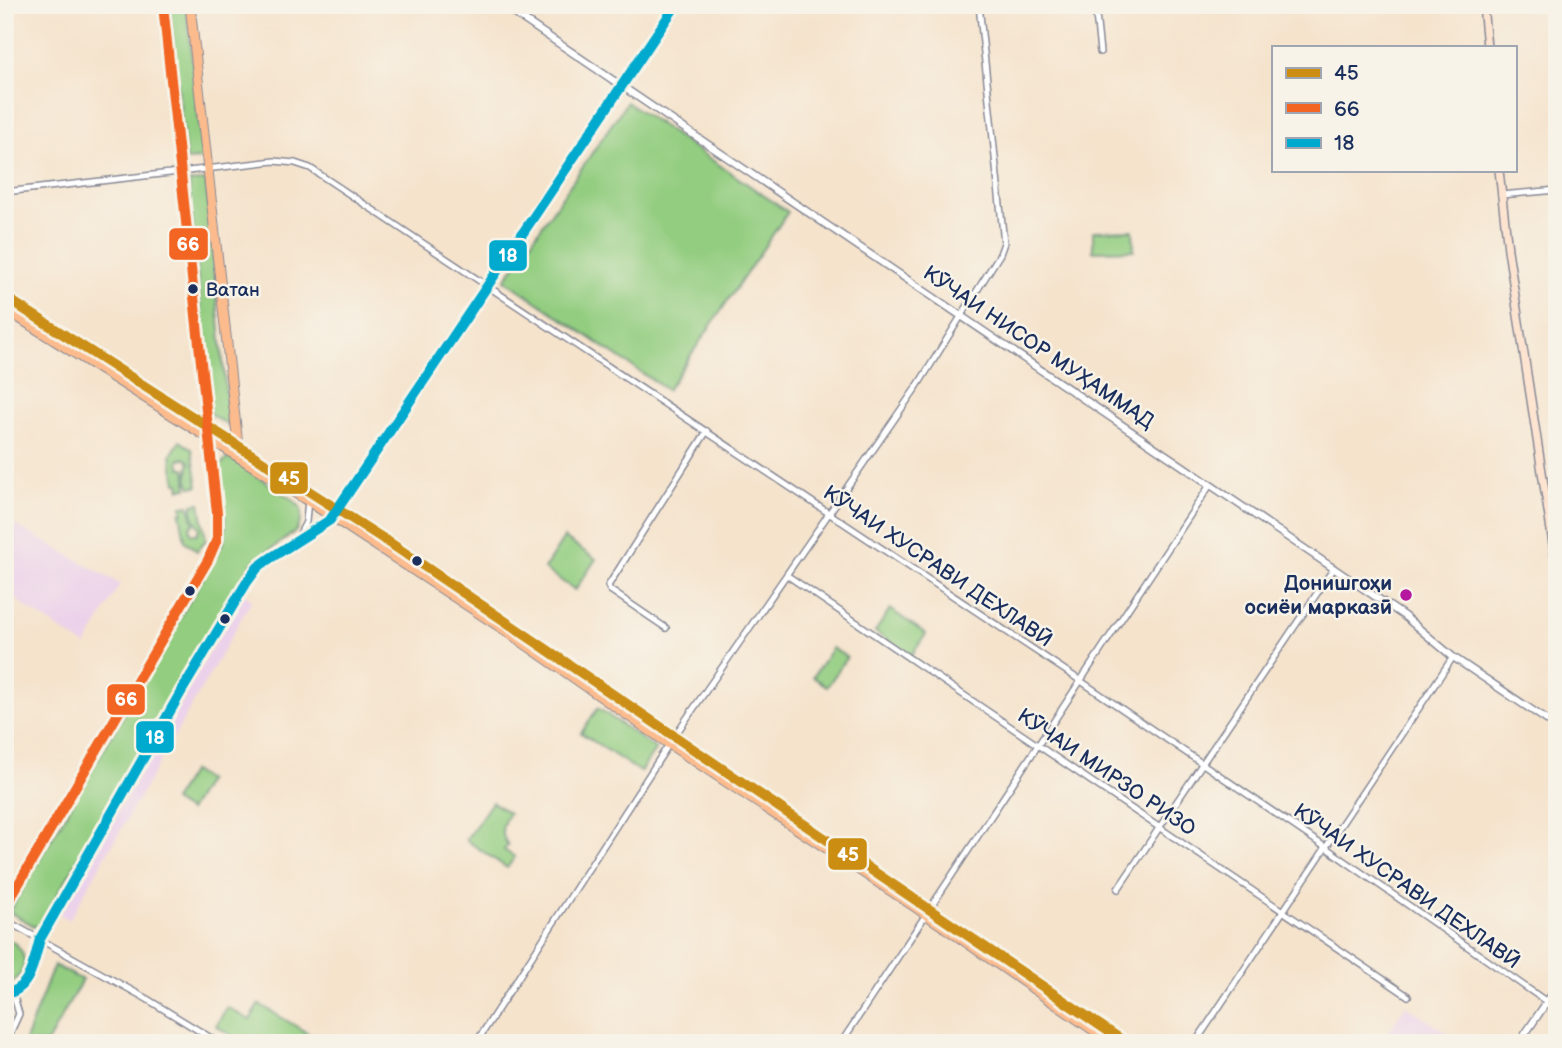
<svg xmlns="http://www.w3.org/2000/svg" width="1562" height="1048" font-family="'Balsamiq Sans',sans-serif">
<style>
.built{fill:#ecd1ea}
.green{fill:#93cd80;stroke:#577e6f;stroke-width:2}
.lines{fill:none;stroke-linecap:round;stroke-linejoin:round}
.minor-casing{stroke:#888995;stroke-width:8}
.tertiary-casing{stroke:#888995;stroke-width:9}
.secondary-casing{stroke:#888995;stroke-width:10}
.trunk-casing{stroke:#888995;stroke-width:11}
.minor{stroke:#fff;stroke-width:5}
.tertiary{stroke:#fff;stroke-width:6}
.secondary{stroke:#fde4d1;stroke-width:7}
.trunk{stroke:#fbbb8d;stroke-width:9}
.bus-1-casing{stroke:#f7f3e8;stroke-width:16}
.bus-2-casing{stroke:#f7f3e8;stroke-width:16}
.bus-3-casing{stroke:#f7f3e8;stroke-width:16}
.bus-1{stroke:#cb8e13;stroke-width:10}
.bus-2{stroke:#f26522;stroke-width:10}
.bus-3{stroke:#00a9ce;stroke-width:10}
.bus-dot{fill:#1b2f5e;stroke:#f7f3e8;stroke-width:2.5}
.poi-dot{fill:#b5179e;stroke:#f7f3e8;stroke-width:2.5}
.labels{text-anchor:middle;stroke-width:5;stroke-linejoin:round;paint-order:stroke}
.bus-label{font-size:19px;fill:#1b2f5e;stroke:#f7f3e8;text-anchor:start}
.street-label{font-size:21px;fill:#1b2f5e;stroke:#f7f3e8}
.poi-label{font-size:21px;font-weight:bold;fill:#1b2f5e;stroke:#f7f3e8;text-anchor:end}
.line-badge{stroke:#f7f3e8;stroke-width:2.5}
.badge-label{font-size:19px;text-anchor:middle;font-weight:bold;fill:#fff}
</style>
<rect width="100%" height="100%" fill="#f7f3e8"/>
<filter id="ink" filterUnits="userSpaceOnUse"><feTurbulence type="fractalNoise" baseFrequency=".0143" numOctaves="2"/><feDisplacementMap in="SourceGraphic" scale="14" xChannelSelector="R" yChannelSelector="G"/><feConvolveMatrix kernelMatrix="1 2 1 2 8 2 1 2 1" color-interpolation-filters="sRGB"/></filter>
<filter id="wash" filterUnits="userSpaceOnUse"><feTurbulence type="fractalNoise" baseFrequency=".00686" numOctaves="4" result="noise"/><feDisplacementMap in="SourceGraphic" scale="28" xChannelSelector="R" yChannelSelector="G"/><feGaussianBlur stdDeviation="1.57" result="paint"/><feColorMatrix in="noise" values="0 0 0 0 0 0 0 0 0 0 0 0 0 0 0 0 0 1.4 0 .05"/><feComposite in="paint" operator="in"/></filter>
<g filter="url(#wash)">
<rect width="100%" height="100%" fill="#f5e3cc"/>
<g class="built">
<path d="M5,519L120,584L86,646L30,610L5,590Z"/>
<path d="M243,594L252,600L69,920L59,914Z"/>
<path d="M1406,1005L1461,1043H1381Z"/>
</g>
<g class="green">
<path d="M169,5H186L203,159L186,160Z"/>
<path d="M627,102L788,212L667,390L505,280Z"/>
<path d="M206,181L229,426L210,414L189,182Z"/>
<path d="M1133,230L1134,250L1093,251V231Z"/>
<path d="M180,441L192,449L198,486L191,487C185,479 188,470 190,462L186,458L180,459L179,462L181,468H185L187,488L180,489L179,483H176L171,455Z"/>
<path d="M227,459L233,460L293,500L301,508V520L296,531L252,563L38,928L9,912L223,543C230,519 219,493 216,468Z"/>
<path d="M200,503L206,540L197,551L185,541L180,513L183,512L182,506L189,505L194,524L190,526V531L192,534H197L200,528C195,521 190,514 193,504Z"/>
<path d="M564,538L596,559L575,590L544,569Z"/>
<path d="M890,609L926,634L911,656L875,632Z"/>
<path d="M832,648L847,657L827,687L813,677Z"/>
<path d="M598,708L656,749L640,772L581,733Z"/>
<path d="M192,771L207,781L189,811L173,801Z"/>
<path d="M492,802L509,813C501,825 499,832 508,845L504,850L515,857L507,868L466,840Z"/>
<path d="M5,938C30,947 31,977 5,985Z"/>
<path d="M54,965L82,980L47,1043H24Z"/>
<path d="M259,1004L324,1043H244L216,1026L227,1007L250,1020Z"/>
</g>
</g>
<g filter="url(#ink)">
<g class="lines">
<defs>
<g id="minor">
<path d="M1095,5L1100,52"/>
<path d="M5,192L274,161L295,163L310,168L1072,675L1325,847L1547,1002"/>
<path d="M1501,195L1557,190"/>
<path d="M297,539L306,522L308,499"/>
<path d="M788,576L1408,996"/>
<path d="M666,628L610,590L608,586L707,431"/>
<path d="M1118,889L1334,568"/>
<path d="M5,907L209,558L217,539L210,438"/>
<path d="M5,920L147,999L219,1043"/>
<path d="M5,994C31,990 34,960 40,939L181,692L247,582C260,565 276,551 294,541C308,534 322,529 332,517"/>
<path d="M8,1043V1038L19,1014L13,993"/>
<path d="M476,1043L669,744L918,385L1000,254L1004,243L979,5"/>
<path d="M841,1043L1210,485"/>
<path d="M1195,1043L1453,657"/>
</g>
<g id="tertiary">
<path d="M502,5C803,208 1104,411 1404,616L1453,657L1557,727"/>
<path d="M335,513L676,5"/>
<path d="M1519,1043L1557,987"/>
</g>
<g id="secondary">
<path d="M1483,5L1487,47"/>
<path d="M1499,170L1508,250L1557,570"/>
</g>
<g id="trunk">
<path d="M163,5L208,428"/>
<path d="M190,5L238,445"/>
<path d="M5,297L390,543L1126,1043"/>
<path d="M5,309L308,501L512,635L669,744L915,907L1112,1043"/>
</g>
</defs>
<use href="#minor" class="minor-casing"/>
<use href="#tertiary" class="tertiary-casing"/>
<use href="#secondary" class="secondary-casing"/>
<use href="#trunk" class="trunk-casing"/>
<use href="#minor" class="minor"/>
<use href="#tertiary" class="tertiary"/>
<use href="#secondary" class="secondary"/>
<use href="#trunk" class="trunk"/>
<defs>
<path id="bus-1" d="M5,297L390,543L1126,1043"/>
<path id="bus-2" d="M5,907L208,560L217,539V513L163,5"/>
<path id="bus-3" d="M5,994C31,990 34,960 40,939L181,692L247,582L258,567L269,559L330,520L676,5"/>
</defs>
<use href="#bus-1" class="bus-1-casing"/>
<use href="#bus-2" class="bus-2-casing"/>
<use href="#bus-3" class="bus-3-casing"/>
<use href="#bus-1" class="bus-1"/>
<use href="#bus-2" class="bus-2"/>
<use href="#bus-3" class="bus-3"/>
</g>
</g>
<g class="bus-dot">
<circle cx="193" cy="289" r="6"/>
<circle cx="417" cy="561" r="6"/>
<circle cx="190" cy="591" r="6"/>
<circle cx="225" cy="619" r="6"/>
</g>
<circle class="poi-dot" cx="1406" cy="595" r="7"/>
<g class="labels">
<g class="bus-label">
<text x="206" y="296">Ватан</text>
</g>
<g class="street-label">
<text transform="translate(1039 347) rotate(34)" y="7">КӮЧАИ НИСОР МУҲАММАД</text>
<text transform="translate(938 566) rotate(34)" y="7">КӮЧАИ ХУСРАВИ ДЕХЛАВӢ</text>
<text transform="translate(1107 772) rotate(34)" y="7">КӮЧАИ МИРЗО РИЗО</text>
<text transform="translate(1407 886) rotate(35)" y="7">КӮЧАИ ХУСРАВИ ДЕХЛАВӢ</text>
</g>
<g class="poi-label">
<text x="1392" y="590">Донишгоҳи<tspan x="1392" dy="24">осиёи марказӣ</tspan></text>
</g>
</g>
<g class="line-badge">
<rect x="168" y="227" width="41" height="34" rx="7" fill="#f26522"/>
<rect x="488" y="239" width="40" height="33" rx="7" fill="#00a9ce"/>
<rect x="269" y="461" width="40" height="34" rx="7" fill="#cb8e13"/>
<rect x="106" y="683" width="40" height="33" rx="7" fill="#f26522"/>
<rect x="135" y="720" width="40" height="34" rx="7" fill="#00a9ce"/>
<rect x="827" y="837" width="41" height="34" rx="7" fill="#cb8e13"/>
</g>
<g class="badge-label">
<text x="188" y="251">66</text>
<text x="508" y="262">18</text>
<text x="289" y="485">45</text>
<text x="126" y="706">66</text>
<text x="155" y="744">18</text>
<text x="848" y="861">45</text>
</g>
<rect width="1562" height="1048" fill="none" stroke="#f7f3e8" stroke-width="28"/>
<rect x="1272" y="46" width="245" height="126" fill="#f7f3e8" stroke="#9fa5b1" stroke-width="2"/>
<rect x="1286" y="68" width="35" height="10" fill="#cb8e13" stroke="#9fa5b1" stroke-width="2"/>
<text x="1334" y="80" font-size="21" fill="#1b2f5e">45</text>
<rect x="1286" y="103" width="35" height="10" fill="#f26522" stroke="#9fa5b1" stroke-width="2"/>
<text x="1334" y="116" font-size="21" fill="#1b2f5e">66</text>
<rect x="1286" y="138" width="35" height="10" fill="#00a9ce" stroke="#9fa5b1" stroke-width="2"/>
<text x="1334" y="150" font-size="21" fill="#1b2f5e">18</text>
</svg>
